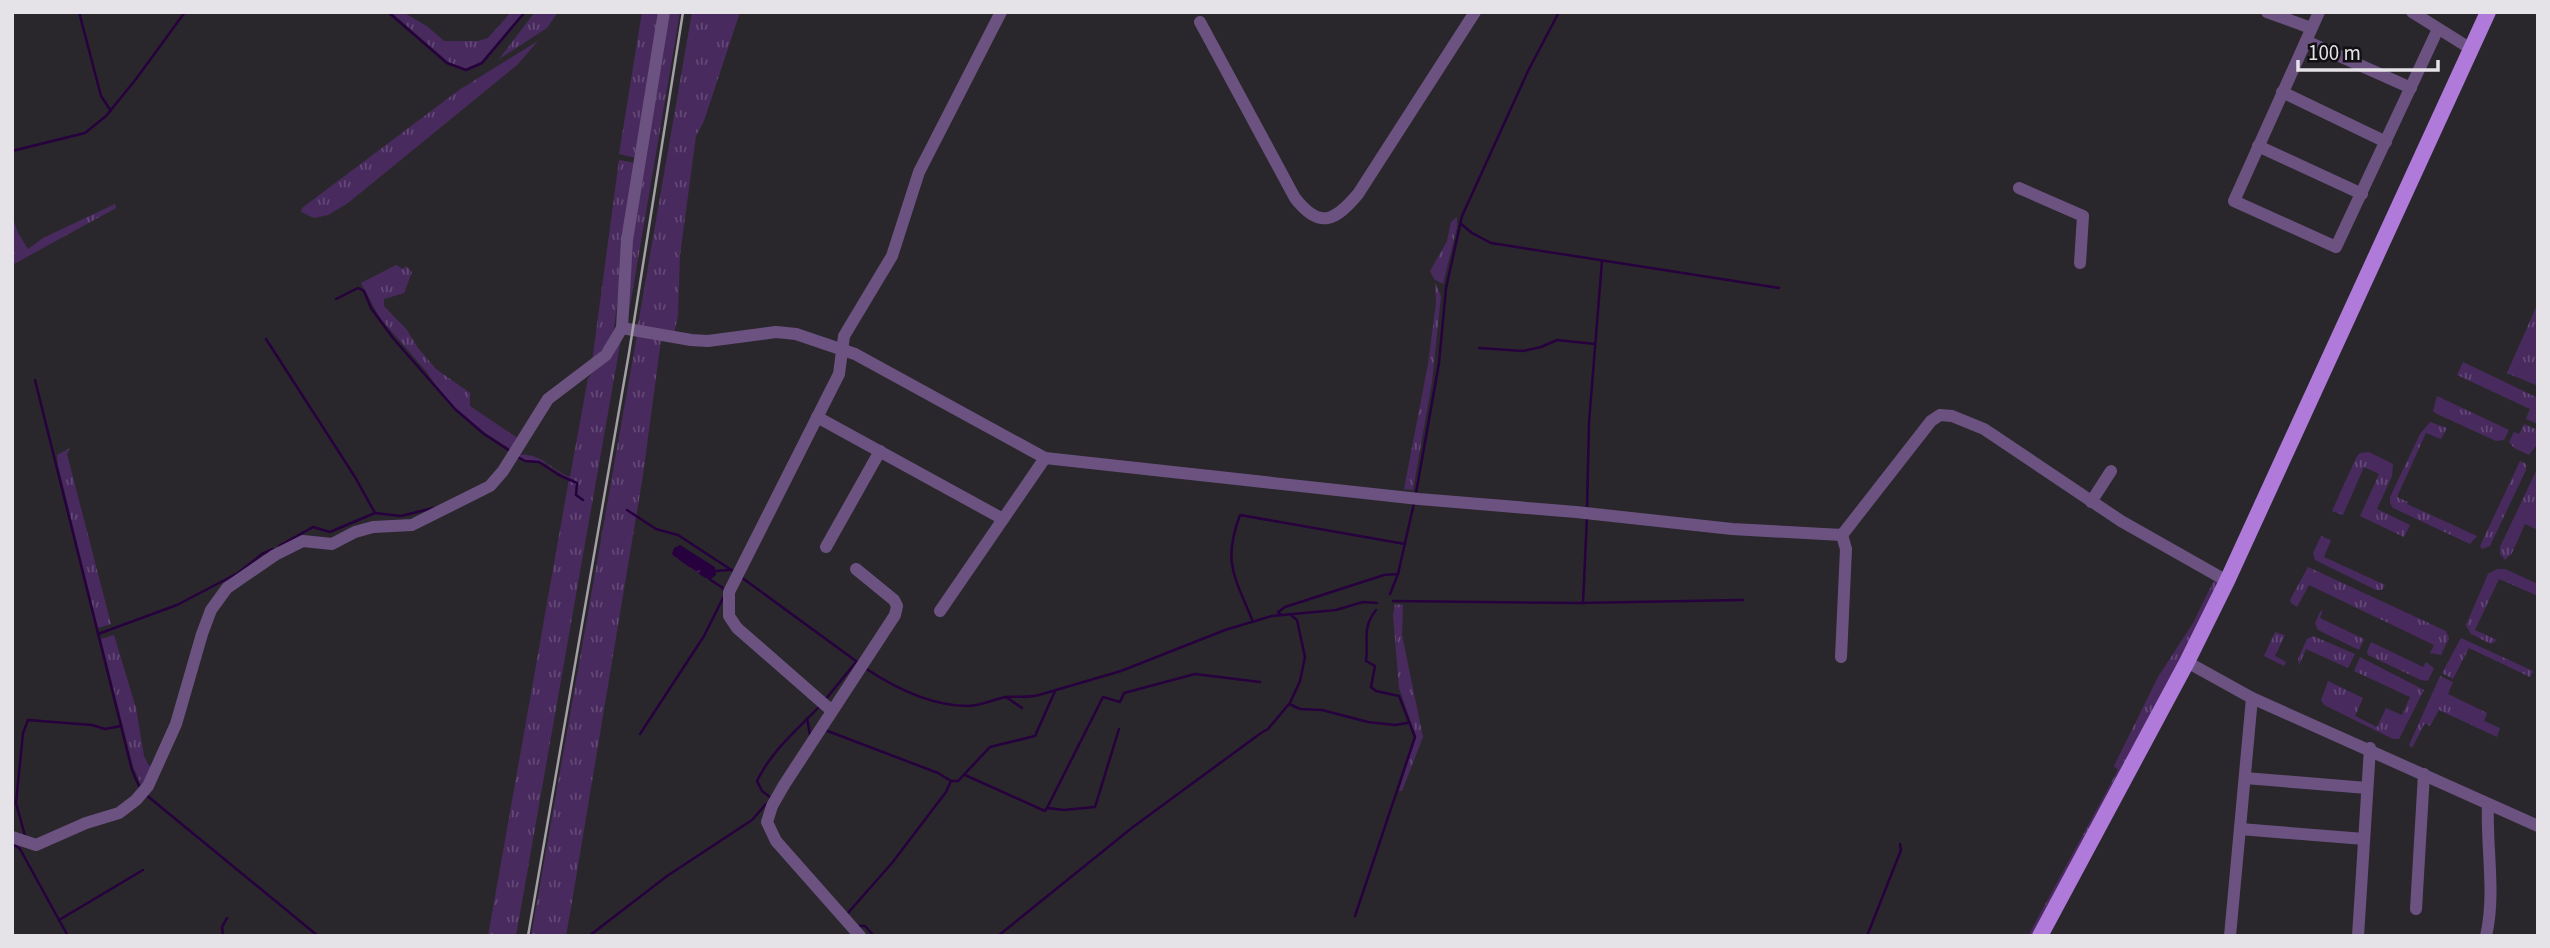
<svg xmlns="http://www.w3.org/2000/svg" width="2550" height="948" font-family="'Source Sans 3',sans-serif">
<style>
.grass{fill:url(#grass-tufts)}
.water{fill:url(#water-ripples)}
.lines{fill:none;stroke-linecap:round;stroke-linejoin:round}
.stream{stroke:#27003e;stroke-width:2.5}
.minor{stroke:#6c5281;stroke-width:12}
.major{stroke:#af7ada;stroke-width:16}
.rail{stroke:#a2a0a5;stroke-width:2.5}
</style>
<defs>
<pattern id="grass-tufts" width="24" height="20" patternUnits="userSpaceOnUse" patternTransform="scale(1.75)"><rect width="24" height="20" fill="#492a5f"/><path d="M3 7l-1-3M5 7V3M7 7l1-3M15 17l-1-3M17 17v-4M19 17l1-3" fill="none" stroke="#634976"/></pattern>
<pattern id="water-ripples" width="26" height="14" patternUnits="userSpaceOnUse" patternTransform="scale(1.75)"><rect width="26" height="14" fill="#27003e"/><path d="M2 4q2-2 4 0t4 0M15 11q2-2 4 0t4 0" fill="none" stroke="#46255a"/></pattern>
</defs>
<rect width="100%" height="100%" fill="#29272c"/>
<g class="grass">
<path d="M391,12H403L428,27L444,41H478L488,38L511,12H523L481,62L465,69L448,62Z"/>
<path d="M535,12H558L547,28L499,59Z"/>
<path d="M642,12H660L636,158L619,154Z"/>
<path d="M667,12H680L627,324L626,275Z"/>
<path d="M692,12H740L704,121L696,136L680,255L678,316L674,334L637,330Z"/>
<path d="M538,41L517,65L348,203L328,215L314,218L301,212L302,208L459,90Z"/>
<path d="M619,160L635,163L614,328L608,343L592,362Z"/>
<path d="M115,204L116,208L14,264L12,216L18,233L28,249L43,238Z"/>
<path d="M1457,217V227L1443,284L1434,279L1430,271L1447,241L1451,222Z"/>
<path d="M396,265L403,269L406,266L412,272L404,293L384,299V306L407,330L418,348L436,369L470,393V406L519,439L512,450L484,432L456,409L439,390L426,371L380,318L361,283Z"/>
<path d="M1435,283L1441,296L1432,382L1413,490L1404,489L1428,364L1436,303Z"/>
<path d="M2538,303V386L2507,373Z"/>
<path d="M637,335L661,340L643,475L576,878L566,936H531Z"/>
<path d="M621,339L516,936H488L569,479L545,463L525,460L516,455C540,451 551,470 570,477L588,378L608,357Z"/>
<path d="M2463,362L2538,398V424L2526,419L2530,409L2457,375Z"/>
<path d="M2437,396L2509,430L2504,440L2496,441L2437,414L2433,411Z"/>
<path d="M2430,422L2447,428L2441,439L2426,433L2397,497L2408,502L2407,504L2477,536L2470,544L2393,508L2390,503V497L2420,434Z"/>
<path d="M2524,424L2538,430V443L2529,455L2514,448L2509,442L2514,432L2519,434Z"/>
<path d="M70,448L67,454L111,624L98,628L58,465L57,455Z"/>
<path d="M2369,452L2393,464L2392,476L2377,509L2410,525L2404,537L2360,516L2379,474L2364,467L2343,515L2332,511L2356,458L2360,453Z"/>
<path d="M2520,461L2526,464V470L2490,546L2482,549L2480,546Z"/>
<path d="M2538,467V530L2525,524L2512,553L2505,560L2500,554V547Z"/>
<path d="M2321,536L2331,540L2324,557L2385,585L2382,590H2376L2315,560L2313,553Z"/>
<path d="M2308,567L2446,631L2449,638L2441,655L2430,653L2434,645L2309,585L2297,607L2291,603L2290,600Z"/>
<path d="M2497,569H2505L2538,584V596L2499,579L2475,630L2497,640L2491,644L2471,634L2466,625L2488,574Z"/>
<path d="M2214,580L2218,582L2178,667L2033,936H2028L2118,770L2114,766L2158,677L2193,623Z"/>
<path d="M1395,604L1403,605L1402,635L1423,737L1402,791H1399L1416,736L1399,688L1393,615Z"/>
<path d="M2323,610L2320,618L2364,639L2359,650L2318,630L2315,623L2320,612Z"/>
<path d="M2275,632L2285,635L2275,656L2286,662L2284,666L2264,656Z"/>
<path d="M114,635L136,708L144,756L148,764L153,769L142,787L133,766L101,639Z"/>
<path d="M2313,636L2355,654L2348,668L2306,649L2299,665L2298,659L2307,639Z"/>
<path d="M2461,638L2533,671L2530,677L2469,648L2453,679L2442,673Z"/>
<path d="M2371,642L2423,667L2426,662L2434,668L2428,681L2421,680L2368,655L2367,652Z"/>
<path d="M2360,657L2424,690L2399,739H2393L2324,705L2321,700L2328,681L2363,698L2355,716L2377,727L2386,708L2402,715L2410,697L2354,671Z"/>
<path d="M2440,676L2453,682L2448,694L2487,713L2484,721L2500,728L2497,737L2439,710L2430,726L2425,723L2412,748L2409,745Z"/>
</g>
<path class="water" d="M680,545L715,567L716,575L711,579L705,578L675,557L672,554L674,548Z"/>
<g class="lines">
<g class="stream">
<path d="M79,12L101,96L111,111"/>
<path d="M388,12L447,63L466,70L482,63L525,12"/>
<path d="M12,151L85,133L106,116L136,79L185,12"/>
<path d="M1460,223L1472,233L1491,243L1779,288"/>
<path d="M336,299L358,288L364,291L371,308L393,338L455,409L484,434L510,451"/>
<path d="M266,339L355,477L375,513"/>
<path d="M1479,348L1523,351L1541,347L1557,340L1595,344"/>
<path d="M35,380L132,770L139,786"/>
<path d="M516,456L525,461L539,462L559,475L577,483L576,495L583,500"/>
<path d="M1416,493L1439,363L1446,288L1462,216L1528,71L1559,12"/>
<path d="M1587,509L1589,422L1602,261"/>
<path d="M627,510L656,529L678,535L733,571"/>
<path d="M279,546L313,527L330,532L375,513L401,516L433,508"/>
<path d="M715,571L729,570"/>
<path d="M741,577L860,664"/>
<path d="M709,579L723,588L724,591"/>
<path d="M1390,594L1398,574L1414,503"/>
<path d="M1393,601L1578,603L1743,600"/>
<path d="M1583,603L1587,516"/>
<path d="M1281,615L1278,612L1285,607L1384,575L1398,574"/>
<path d="M1253,622C1235,577 1222,563 1240,515L1405,544"/>
<path d="M98,634L177,605L238,573L262,554L273,549"/>
<path d="M865,668C895,688 932,706 968,706C981,706 994,699 1006,697C1017,696 1028,698 1039,695L1121,671L1225,630L1272,616L1336,610L1363,602L1377,603"/>
<path d="M1006,697L1022,708"/>
<path d="M825,700L856,662"/>
<path d="M1290,703L1300,681L1305,657L1297,620L1291,615"/>
<path d="M807,718L810,735"/>
<path d="M825,730L938,773L951,781H958L990,747L1035,736L1055,691"/>
<path d="M640,734L704,636L723,598"/>
<path d="M965,775L1045,811L1047,808L1064,810L1095,807L1119,729"/>
<path d="M145,794L318,936"/>
<path d="M771,798L762,791L757,781C772,750 797,730 821,705"/>
<path d="M1047,808L1103,697L1120,702L1124,693L1195,674L1260,682"/>
<path d="M25,836L16,803L23,733L28,720L92,725L105,729L121,726"/>
<path d="M12,843L20,849L59,920"/>
<path d="M847,914L892,863L946,792L951,781"/>
<path d="M1355,916L1415,737L1399,696L1376,691L1371,687L1375,666L1366,661C1369,641 1361,629 1376,610"/>
<path d="M859,926H865L874,936"/>
<path d="M68,936L59,920L143,870"/>
<path d="M223,936L222,927L227,918"/>
<path d="M589,936L667,876L752,820L767,803"/>
<path d="M998,936L1133,827L1261,733L1268,729L1289,704L1300,709L1322,710L1368,722L1395,725L1407,723"/>
<path d="M1867,936L1901,850L1900,844"/>
</g>
<g class="minor">
<path d="M2267,12L2311,28"/>
<path d="M2319,12L2234,201L2336,247L2438,29"/>
<path d="M2412,12L2471,49"/>
<path d="M1200,22L1295,198C1320,230 1335,221 1358,194L1475,12"/>
<path d="M2306,41L2411,88"/>
<path d="M2282,92L2386,142"/>
<path d="M2258,146L2362,194"/>
<path d="M2019,188L2083,216L2080,263"/>
<path d="M622,328L627,240L664,12"/>
<path d="M817,417L1003,519"/>
<path d="M1045,458L1419,499L1576,512L1732,529L1842,535L1931,421L1940,415L1952,416L1984,429L2121,521L2227,581"/>
<path d="M2091,502L2111,471"/>
<path d="M826,547L880,451"/>
<path d="M856,569L894,600L897,606L895,615L784,785L772,806L767,822L776,841L860,936"/>
<path d="M1841,657L1846,549L1842,535"/>
<path d="M2187,662L2252,698L2538,826"/>
<path d="M832,711L737,628L729,616V592L839,374L844,336L892,256L919,172L1001,12"/>
<path d="M2245,778L2367,788"/>
<path d="M2240,829L2364,839"/>
<path d="M12,837L36,845L86,823L119,813L136,800L148,786L176,724L202,634L211,610L227,588L275,555L303,541L332,544L355,532L373,527L412,525L490,486L503,471L548,399L606,355L622,328L691,340L708,341L776,332L796,334L855,354L1045,458L940,611"/>
<path d="M2416,909L2424,774"/>
<path d="M2230,936L2252,698"/>
<path d="M2358,936L2370,748"/>
<path d="M2486,936C2496,893 2486,847 2488,804"/>
</g>
<path class="major" d="M2040,936L2187,662L2227,581L2488,12"/>
<path class="rail" d="M528,936L629,353L683,12"/>
</g>
<rect width="2550" height="948" fill="none" stroke="#e5e3e7" stroke-width="28"/>
<path d="M2298 60v10h140v-10" fill="none" stroke="#e5e3e7" stroke-width="3.5"/>
<text x="2308" y="60" font-size="21" fill="#e5e3e7" stroke="#111013" stroke-width="5" paint-order="stroke">100 m</text>
</svg>
